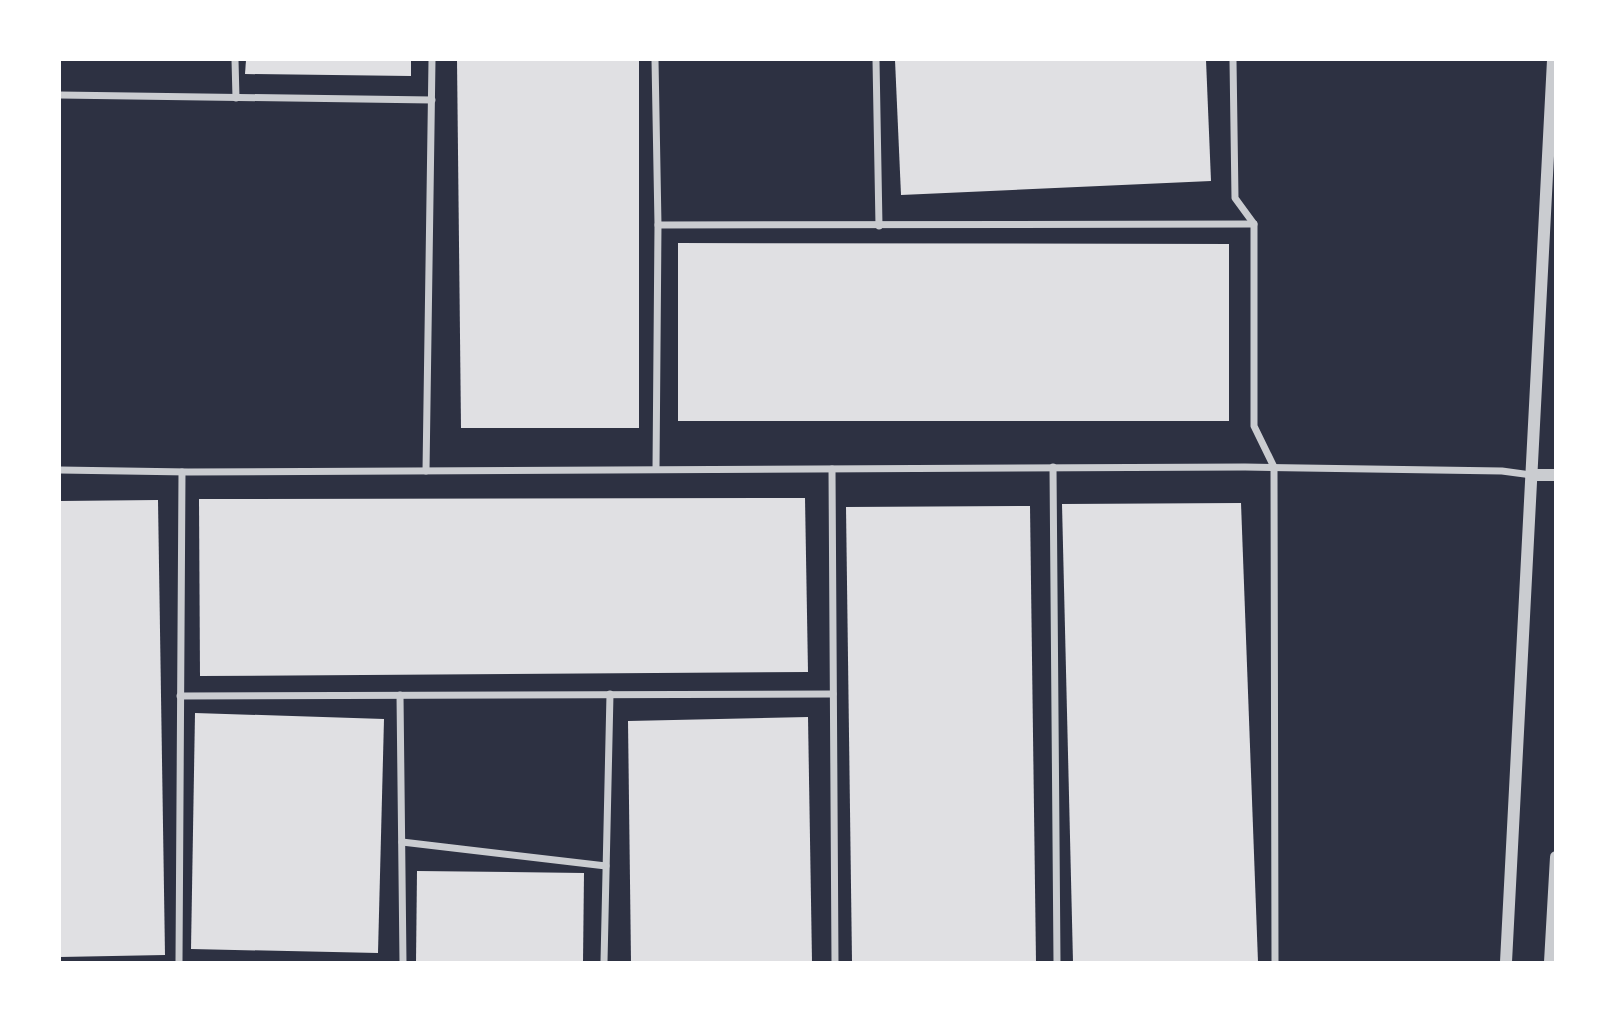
<svg xmlns="http://www.w3.org/2000/svg" width="1615" height="1022" font-family="'Open Sans',sans-serif">
<style>
.building{fill:#e0e0e3}
.lines{fill:none;stroke-linecap:round;stroke-linejoin:round}
.minor{stroke:#caccd0;stroke-width:7}
.tertiary{stroke:#caccd0;stroke-width:12}
</style>
<rect width="100%" height="100%" fill="#2d3142"/>
<g class="building">
<path d="M246,60H411V76L245,74Z"/>
<path d="M457,60H639V428H461Z"/>
<path d="M895,60H1206L1211,181L901,195Z"/>
<path d="M678,243L1229,244V421H678Z"/>
<path d="M805,498L808,672L200,676L199,499Z"/>
<path d="M158,500L165,955L60,957V501Z"/>
<path d="M1241,503L1258,962H1073L1062,504Z"/>
<path d="M1030,506L1036,962H852L846,507Z"/>
<path d="M195,713L384,719L378,953L191,949Z"/>
<path d="M808,717L812,962H631L628,721Z"/>
<path d="M417,871L584,873L583,962H416Z"/>
</g>
<g class="lines">
<g class="minor">
<path d="M235,60L236,98"/>
<path d="M655,60L658,225L656,469"/>
<path d="M876,60L879,226"/>
<path d="M1233,60L1235,198L1254,224V426L1274,467L1275,962"/>
<path d="M60,95L432,100"/>
<path d="M658,225L1254,224"/>
<path d="M1053,467L1057,962"/>
<path d="M832,469L835,962"/>
<path d="M60,470L188,472L1245,467L1502,471L1531,475"/>
<path d="M426,471L432,60"/>
<path d="M400,695L403,962"/>
<path d="M180,696L833,694"/>
<path d="M402,842L606,866"/>
<path d="M179,962L182,472"/>
<path d="M604,962L610,694"/>
</g>
<g class="tertiary">
<path d="M1531,475H1556"/>
<path d="M1506,962L1553,60"/>
<path d="M1550,962L1556,857"/>
</g>
</g>
<rect width="1615" height="1022" fill="none" stroke="#ffffff" stroke-width="122"/>
</svg>
